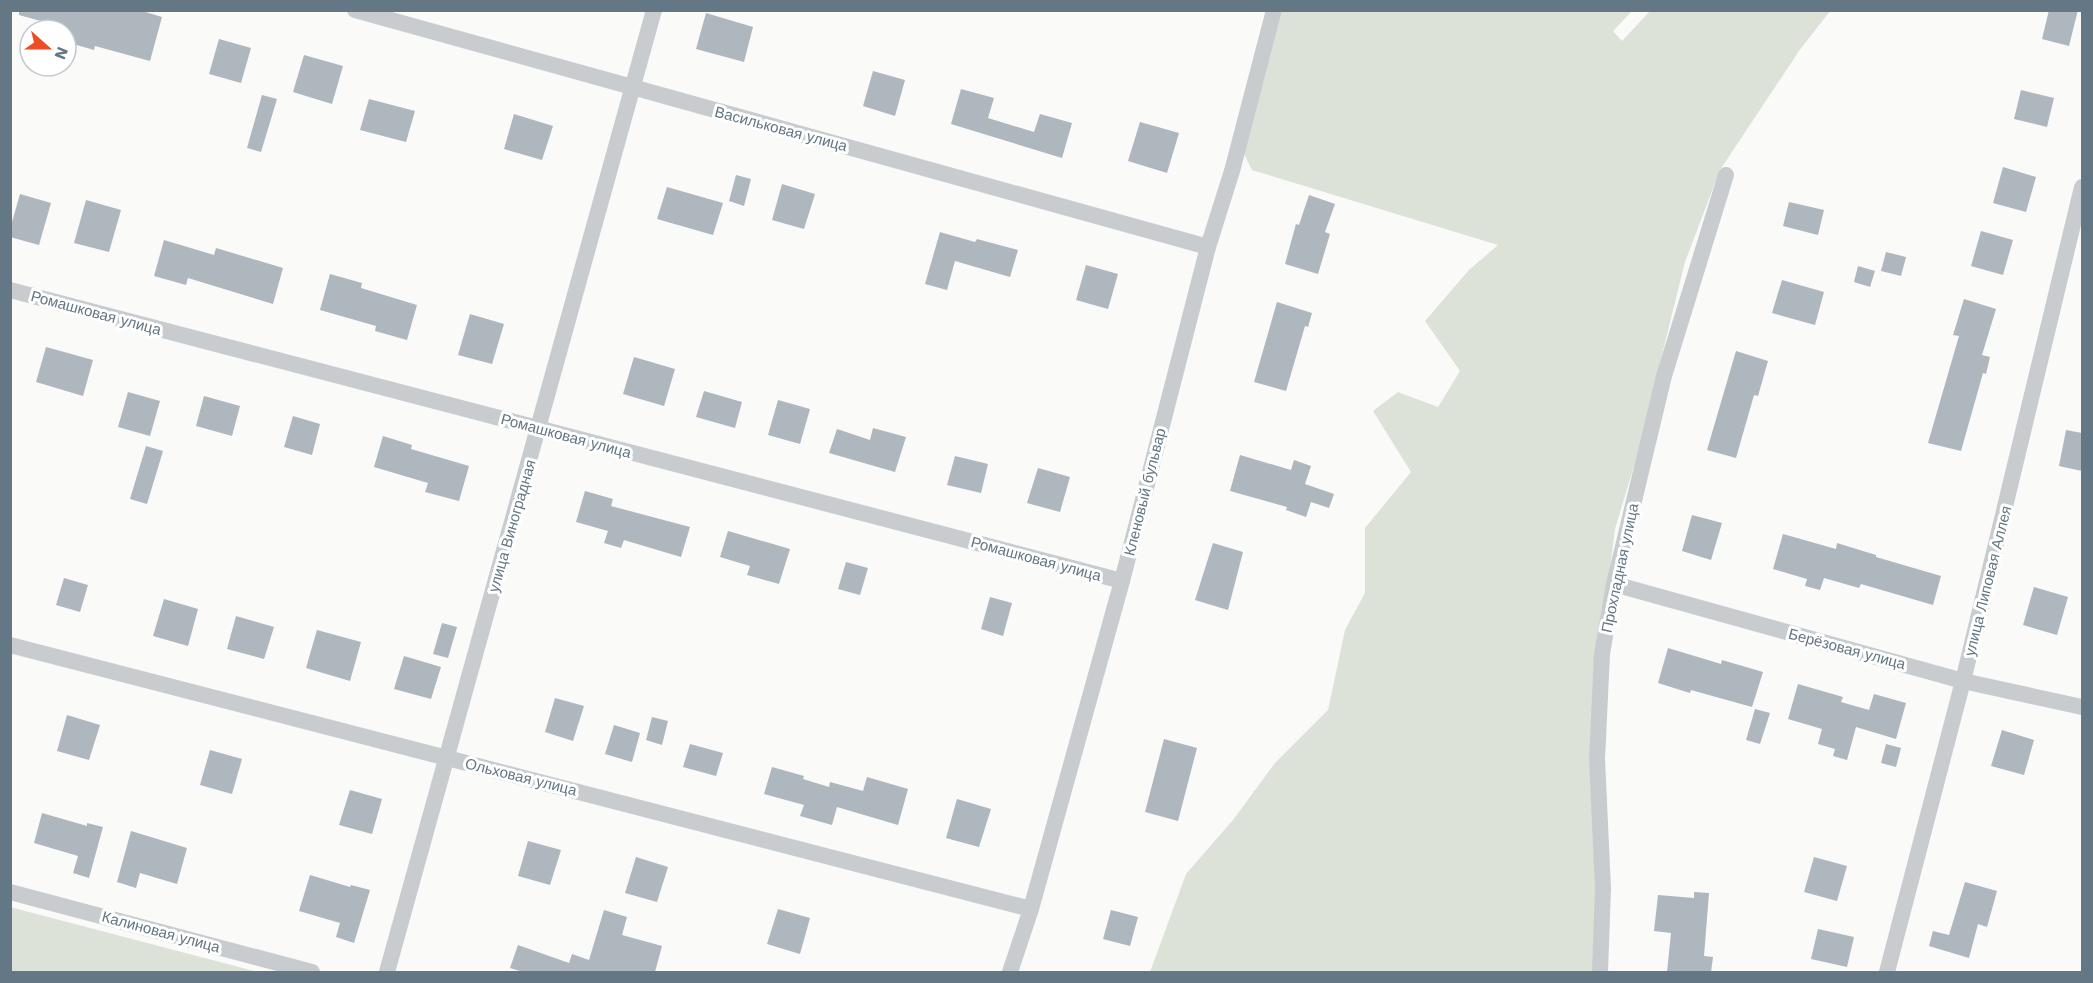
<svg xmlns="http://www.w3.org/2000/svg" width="2093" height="983" font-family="'Work Sans',sans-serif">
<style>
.green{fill:#dce2d8}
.building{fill:#aeb7bd}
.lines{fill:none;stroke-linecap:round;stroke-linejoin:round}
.street{stroke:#c8cccf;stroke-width:16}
.labels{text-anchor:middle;stroke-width:6;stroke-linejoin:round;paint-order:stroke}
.street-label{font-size:15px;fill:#637784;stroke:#fff}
</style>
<rect width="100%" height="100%" fill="#fafaf8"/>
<g class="green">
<path d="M1282,11H1632L1613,31L1622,41L1650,11H1830L1799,51L1720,170L1685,262L1636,459L1615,529L1608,585L1595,829V972H1150L1186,874L1233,820L1275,763L1328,710L1345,630L1365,593V528L1411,472L1373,411L1398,392L1438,407L1460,371L1425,321L1469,270L1498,245L1252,170L1244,154Z"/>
<path d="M10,907L258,972H11Z"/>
</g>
<g class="building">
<path d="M19,10H139L162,17L150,61L95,46L94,50L66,42V28L19,15Z"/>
<path d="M2049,10H2078L2069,46L2042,39Z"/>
<path d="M706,13L753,27L744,62L696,49Z"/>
<path d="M219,39L251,48L241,83L209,74Z"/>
<path d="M304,55L343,66L332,104L293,92Z"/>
<path d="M873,71L905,80L895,116L863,106Z"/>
<path d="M961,89L994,98L988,118L1034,132L1040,114L1072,123L1062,158L951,124Z"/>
<path d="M2021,90L2054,98L2047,127L2014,119Z"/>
<path d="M262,95L277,99L261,152L247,148Z"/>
<path d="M369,99L415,111L406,142L360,130Z"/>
<path d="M514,114L553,126L542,160L504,149Z"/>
<path d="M1140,122L1179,133L1167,173L1128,161Z"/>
<path d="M2003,167L2036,177L2026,212L1993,203Z"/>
<path d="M736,175L751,179L744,206L729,201Z"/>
<path d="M782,184L815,194L804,229L772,220Z"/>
<path d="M667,187L723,203L713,235L657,219Z"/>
<path d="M20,194L51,203L39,245L10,237V229Z"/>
<path d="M1309,195L1335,204L1325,232L1330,234L1318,274L1285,264L1296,224L1299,225Z"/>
<path d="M86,200L121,210L109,252L74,243Z"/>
<path d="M1789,202L1824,210L1818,235L1783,226Z"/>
<path d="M1981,231L2013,240L2003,275L1971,266Z"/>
<path d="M940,232L975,242L977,239L1018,250L1010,277L955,261L947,290L925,284Z"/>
<path d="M164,240L214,255L216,248L283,268L273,304L188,278L186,285L154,276Z"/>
<path d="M1886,252L1906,257L1901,276L1881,271Z"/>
<path d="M1086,265L1118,274L1108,309L1076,300Z"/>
<path d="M1858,266L1875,271L1870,287L1854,282Z"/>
<path d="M330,274L362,283L361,288L417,305L407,340L375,331L376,326L320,310Z"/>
<path d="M1782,280L1824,292L1815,325L1772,313Z"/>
<path d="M1964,299L1996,309L1982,355L1990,357L1986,374L1983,373L1961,451L1928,443L1959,336L1953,335Z"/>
<path d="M1277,302L1312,313L1308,327L1305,326L1286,391L1254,382Z"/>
<path d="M470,314L504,324L492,364L458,355Z"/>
<path d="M46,347L93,360L83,396L36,382Z"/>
<path d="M1736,351L1768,361L1758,396L1754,395L1736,458L1707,450Z"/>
<path d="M634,357L675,369L664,406L623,394Z"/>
<path d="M704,391L742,402L735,428L696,417Z"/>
<path d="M128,392L160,401L150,436L118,427Z"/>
<path d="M204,396L240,406L232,436L196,426Z"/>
<path d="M778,400L810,409L800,444L768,435Z"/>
<path d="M293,416L320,424L312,455L284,447Z"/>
<path d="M873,428L906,437L895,472L829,453L837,429L870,440Z"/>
<path d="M2066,430L2082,433V471L2059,466Z"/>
<path d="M383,436L412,445L411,449L469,466L459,501L425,492L428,483L374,467Z"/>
<path d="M146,446L163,451L147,504L130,499Z"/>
<path d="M1240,455L1291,470L1294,460L1311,466L1305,484L1334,494L1329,508L1311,502L1306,517L1286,510L1287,507L1230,491Z"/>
<path d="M955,456L988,464L981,493L947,485Z"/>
<path d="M1038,468L1070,477L1060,512L1027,503Z"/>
<path d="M585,491L613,499L611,506L690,527L681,557L624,540L621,548L604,543L608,531L576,522Z"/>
<path d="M1692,515L1722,523L1711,560L1682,551Z"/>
<path d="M728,531L790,549L779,584L747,575L750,566L720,557Z"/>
<path d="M1783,534L1836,549L1837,543L1876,555V557L1941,576L1933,605L1861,584L1859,588L1824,578L1820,590L1805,586L1807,579L1773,569Z"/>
<path d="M1213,543L1243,552L1228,610L1195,600Z"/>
<path d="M846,562L868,568L860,595L838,589Z"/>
<path d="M64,578L88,585L80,612L56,605Z"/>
<path d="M2034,587L2068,597L2057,635L2023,625Z"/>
<path d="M990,597L1012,603L1003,636L981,629Z"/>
<path d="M164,599L198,609L188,646L153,636Z"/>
<path d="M236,616L274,627L264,659L227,649Z"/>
<path d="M442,623L457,627L448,658L433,654Z"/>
<path d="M317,630L361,642L350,681L306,668Z"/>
<path d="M1668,648L1721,664L1722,660L1763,672L1752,707L1691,690L1690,693L1658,683Z"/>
<path d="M404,656L441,667L431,699L394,689Z"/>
<path d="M1798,684L1843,697L1841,702L1869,710L1874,694L1906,703L1896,739L1856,727L1847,760L1833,756L1835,749L1818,744L1822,729L1788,719Z"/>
<path d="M555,698L584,706L573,741L545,732Z"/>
<path d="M1755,709L1770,713L1760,744L1746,740Z"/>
<path d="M67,715L100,725L89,760L57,751Z"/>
<path d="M652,717L668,721L662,745L646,740Z"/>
<path d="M614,725L640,733L632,762L605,754Z"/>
<path d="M2002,730L2034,740L2024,775L1991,766Z"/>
<path d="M1164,739L1197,748L1178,821L1145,812Z"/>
<path d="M690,744L723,753L716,776L683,767Z"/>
<path d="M1886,744L1901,748L1896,767L1881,763Z"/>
<path d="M210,750L242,759L232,794L200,785Z"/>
<path d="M772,767L804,776L803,779L829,787L830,782L863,791L867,777L908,789L898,825L837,807L832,825L800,816L804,805L764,794Z"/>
<path d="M350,790L382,799L372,834L339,825Z"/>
<path d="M957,799L991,809L979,847L946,838Z"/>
<path d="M42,813L87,826V823L103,827L89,878L73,873L78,856L34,843Z"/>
<path d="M131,831L187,848L177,884L140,873L136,888L117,882Z"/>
<path d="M528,841L561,850L550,885L518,876Z"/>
<path d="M636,857L668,867L657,902L625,893Z"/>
<path d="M1814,857L1847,866L1837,901L1804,892Z"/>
<path d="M310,875L350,887L351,885L370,890L354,943L336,937L340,923L299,911Z"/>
<path d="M1965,882L1997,891L1987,927L1978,924L1969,958L1929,946L1933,931L1949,935Z"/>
<path d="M1694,892L1709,893L1704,956L1713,957L1711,972H1667L1671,933L1654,931L1658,895L1694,898Z"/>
<path d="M778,909L810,918L800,954L767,944Z"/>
<path d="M604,910L627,917L622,935L662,946L655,972H523L510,968L518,945L569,963L572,954L589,960Z"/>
<path d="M1111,910L1138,917L1130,946L1103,939Z"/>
<path d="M1818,929L1854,937L1847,967L1811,959Z"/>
</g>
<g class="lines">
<g class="street">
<path d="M355,10L1208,247"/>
<path d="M10,290L1122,581"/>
<path d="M1614,584L1963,681L2082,707"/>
<path d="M10,645L1031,909"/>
<path d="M10,892L312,972"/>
<path d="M387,972L654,10"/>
<path d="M1010,972L1031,909L1122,581L1208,247L1232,171L1274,10"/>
<path d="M1600,972L1603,888L1597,759L1602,654L1614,584L1664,376L1726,175"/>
<path d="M1887,972L1963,681L2082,187"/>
</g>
</g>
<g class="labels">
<g class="street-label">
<text transform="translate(781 129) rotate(15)" y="5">Васильковая улица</text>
<text transform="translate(96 313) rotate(15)" y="5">Ромашковая улица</text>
<text transform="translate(566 436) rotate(15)" y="5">Ромашковая улица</text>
<text transform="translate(1145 492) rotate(-76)" y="5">Кленовый бульвар</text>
<text transform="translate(512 526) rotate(-74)" y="5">улица Виноградная</text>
<text transform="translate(1036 559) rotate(15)" y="5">Ромашковая улица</text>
<text transform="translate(1620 568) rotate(-78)" y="5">Прохладная улица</text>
<text transform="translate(1988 581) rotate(-76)" y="5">улица Липовая Аллея</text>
<text transform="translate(1847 649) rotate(15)" y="5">Берёзовая улица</text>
<text transform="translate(521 777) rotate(14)" y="5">Ольховая улица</text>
<text transform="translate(161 932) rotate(15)" y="5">Калиновая улица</text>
</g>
</g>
<rect width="2093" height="983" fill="none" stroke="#637784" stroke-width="24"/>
<g transform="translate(48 48) rotate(111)"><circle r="28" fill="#ffffff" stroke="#c1c9ce" stroke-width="1.5"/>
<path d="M0-4.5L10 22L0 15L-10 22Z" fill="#ed4d25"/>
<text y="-9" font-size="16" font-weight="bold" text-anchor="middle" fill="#637784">N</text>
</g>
</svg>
